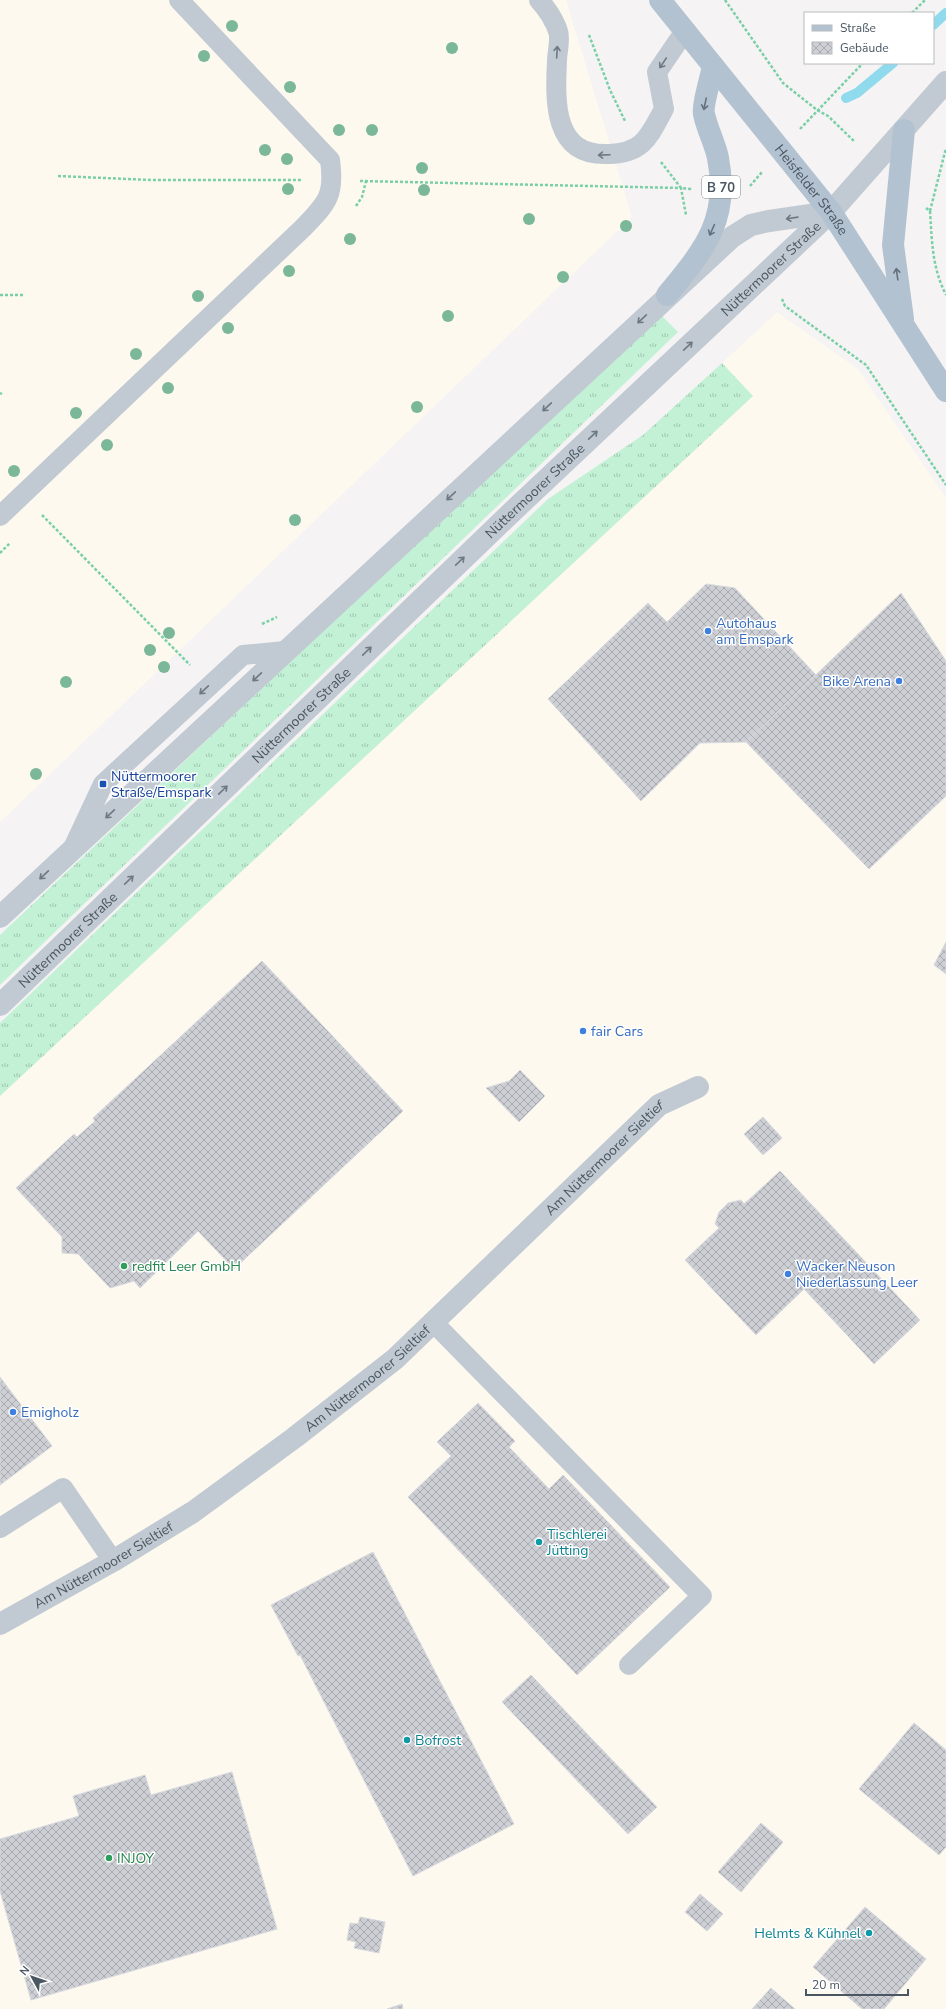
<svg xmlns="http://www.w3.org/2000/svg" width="946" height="2009" font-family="'Nunito Sans',sans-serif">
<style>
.commercial{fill:#fdf9ef}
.grass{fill:url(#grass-tufts)}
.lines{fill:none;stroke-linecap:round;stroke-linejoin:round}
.stream{stroke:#90daee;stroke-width:10}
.building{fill:url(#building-cross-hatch);stroke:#d7d9de}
.path{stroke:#7ad0a6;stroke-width:2.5;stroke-dasharray:3 2;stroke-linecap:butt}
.service{stroke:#c1cad2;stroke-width:20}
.minor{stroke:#c1cad2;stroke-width:22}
.tertiary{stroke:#c1cad2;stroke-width:22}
.primary{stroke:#b3c2d1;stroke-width:22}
.tree{fill:#7bb799}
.oneway{stroke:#6e7983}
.oneway2{stroke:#64717d}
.shop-dot{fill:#3f7fe0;stroke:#fff;stroke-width:1.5}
.transit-dot{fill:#1a4fb4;stroke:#fff;stroke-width:1.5}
.leisure-dot{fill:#2e9e5b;stroke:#fff;stroke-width:1.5}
.culture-dot{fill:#0f9aa8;stroke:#fff;stroke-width:1.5}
.labels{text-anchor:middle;stroke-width:3;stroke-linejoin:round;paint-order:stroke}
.shield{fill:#fff;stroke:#808990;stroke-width:1}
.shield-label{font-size:13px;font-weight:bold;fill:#4a5661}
.street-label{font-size:14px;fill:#4a5661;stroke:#fff}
.shop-label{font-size:14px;fill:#366cbe;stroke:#fff;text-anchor:start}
.transit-label{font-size:14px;fill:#164399;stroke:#fff;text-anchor:start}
.leisure-label{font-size:14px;fill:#27864d;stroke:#fff;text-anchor:start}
.culture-label{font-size:14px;fill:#0d838f;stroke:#fff;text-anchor:start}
</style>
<defs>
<pattern id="grass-tufts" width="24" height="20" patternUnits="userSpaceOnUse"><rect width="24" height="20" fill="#c3f1d5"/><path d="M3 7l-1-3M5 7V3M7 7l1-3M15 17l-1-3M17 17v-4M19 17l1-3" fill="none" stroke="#a0c6b0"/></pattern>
<pattern id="building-cross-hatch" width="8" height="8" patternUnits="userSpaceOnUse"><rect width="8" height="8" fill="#cdcfd5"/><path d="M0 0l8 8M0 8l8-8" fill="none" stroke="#a8abb0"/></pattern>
</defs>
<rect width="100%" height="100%" fill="#f5f3f3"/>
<g class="commercial">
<path d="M0,0H566L632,217L0,822Z"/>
<path d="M777,312L858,369L946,498V2009H0V1096L753,396L722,363Z"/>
</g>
<g class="grass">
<path d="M661,315L678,332L0,985V935L601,369Z"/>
<path d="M722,363L753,396L0,1096V1023L548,499L643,435Z"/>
</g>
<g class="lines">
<g class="stream">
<path d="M933,25L946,13"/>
<path d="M846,98L857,93L893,63"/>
</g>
</g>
<g class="building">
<path d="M706,584L735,588L816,675L746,742L700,743L641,801L548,699L648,603L667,622Z"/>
<path d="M901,593L946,661V796L869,869L746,742Z"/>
<path d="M946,942V974L934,965Z"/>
<path d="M262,961L403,1111L234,1269L198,1231L140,1288L134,1281L110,1288L78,1254L62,1253V1237L16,1188L74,1134L77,1137L95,1121L93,1118Z"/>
<path d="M520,1070L545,1096L519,1122L486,1088L509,1081Z"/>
<path d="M763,1117L782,1138L763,1155L744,1134Z"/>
<path d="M780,1171L920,1320L874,1364L804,1289L756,1335L685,1260L719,1228L715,1224L719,1212L728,1203L741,1200L744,1204Z"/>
<path d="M0,1377L52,1446L0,1485Z"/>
<path d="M478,1403L515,1441L509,1447L549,1489L563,1475L670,1587L577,1675L408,1497L451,1456L437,1442Z"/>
<path d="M373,1552L514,1824L413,1876L300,1655L298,1656L271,1605Z"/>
<path d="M531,1675L657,1807L628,1834L502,1702Z"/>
<path d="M914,1723L946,1750V1847L939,1855L859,1789Z"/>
<path d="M232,1772L277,1929L31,2000L0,1891V1839L79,1816L73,1796L145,1775L151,1795Z"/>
<path d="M761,1823L783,1842L741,1892L718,1872Z"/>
<path d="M700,1894L723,1914L707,1931L685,1912Z"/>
<path d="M865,1907L926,1959L884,2009H862L813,1967Z"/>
<path d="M360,1917L385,1922L379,1953L354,1948L356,1942L347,1940L350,1923L358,1924Z"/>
<path d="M771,1988L795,2009H752Z"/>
<path d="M402,2004L403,2009H387Z"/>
</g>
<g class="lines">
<g class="path">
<path d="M725,0L783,83L817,110L828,116L855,142"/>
<path d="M912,13L925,0"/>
<path d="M589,35L610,90L625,121"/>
<path d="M800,129L863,63"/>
<path d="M661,162L681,188L692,189"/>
<path d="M58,176L151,180H303"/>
<path d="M360,181L681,188L686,215"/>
<path d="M750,186L762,172"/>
<path d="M356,206L362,197L366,181"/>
<path d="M926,208L930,211C932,242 932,267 946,295"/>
<path d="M930,211L946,148"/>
<path d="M0,295H23"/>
<path d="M782,299L785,306L866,365L946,485"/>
<path d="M0,393L2,394"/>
<path d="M42,515L190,665"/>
<path d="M0,553L10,543"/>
<path d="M262,624L277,617"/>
</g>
<g class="service">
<path d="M539,0C547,9 554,19 558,31C561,39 557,52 557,61C555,102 553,157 609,154C644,153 649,136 664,109L657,72L685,31"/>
<path d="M0,516L303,228C327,203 335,196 330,160L179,0"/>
<path d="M73,848L103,784L243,655L285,651"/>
<path d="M433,1322L702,1596L629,1665"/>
<path d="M0,1528L63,1488L113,1561"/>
</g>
<path class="minor" id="s1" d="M0,1624L113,1561L193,1512L294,1438L395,1359L659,1105L698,1087"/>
<g class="tertiary">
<path d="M0,917L732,237L751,225L769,221L831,212"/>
<path id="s2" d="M0,1005L514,510L831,212L946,82"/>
</g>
<g class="primary">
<path id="s3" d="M660,0L831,212L946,391"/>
<path d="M667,295C704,250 730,220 718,158C715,143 707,129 704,114C702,106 711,77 713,66"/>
<path d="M903,319L893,245L904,130"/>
</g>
</g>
<g class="tree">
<circle cx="232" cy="26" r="6"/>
<circle cx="452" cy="48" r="6"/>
<circle cx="204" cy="56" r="6"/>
<circle cx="290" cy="87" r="6"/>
<circle cx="339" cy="130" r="6"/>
<circle cx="372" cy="130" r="6"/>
<circle cx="265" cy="150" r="6"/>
<circle cx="287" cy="159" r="6"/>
<circle cx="422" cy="168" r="6"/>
<circle cx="288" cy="189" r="6"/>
<circle cx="424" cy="190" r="6"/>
<circle cx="529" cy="219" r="6"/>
<circle cx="626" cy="226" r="6"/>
<circle cx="350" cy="239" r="6"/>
<circle cx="289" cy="271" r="6"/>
<circle cx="563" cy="277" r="6"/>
<circle cx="198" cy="296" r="6"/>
<circle cx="448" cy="316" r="6"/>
<circle cx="228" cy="328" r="6"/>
<circle cx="136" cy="354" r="6"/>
<circle cx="168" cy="388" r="6"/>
<circle cx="417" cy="407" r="6"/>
<circle cx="76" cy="413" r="6"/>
<circle cx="107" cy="445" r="6"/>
<circle cx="14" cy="471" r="6"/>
<circle cx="295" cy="520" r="6"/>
<circle cx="169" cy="633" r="6"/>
<circle cx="150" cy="650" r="6"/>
<circle cx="164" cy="667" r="6"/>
<circle cx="66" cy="682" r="6"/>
<circle cx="36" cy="774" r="6"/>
</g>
<defs><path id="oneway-shaft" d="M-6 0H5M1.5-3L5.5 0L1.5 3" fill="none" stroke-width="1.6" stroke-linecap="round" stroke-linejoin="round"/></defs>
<g class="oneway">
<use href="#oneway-shaft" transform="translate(557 52) rotate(-87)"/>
<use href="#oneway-shaft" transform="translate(663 63) rotate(124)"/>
<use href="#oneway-shaft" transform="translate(604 155) rotate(178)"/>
<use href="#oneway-shaft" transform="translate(792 218) rotate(172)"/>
<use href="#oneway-shaft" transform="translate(642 319) rotate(137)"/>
<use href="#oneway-shaft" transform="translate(688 346) rotate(-43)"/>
<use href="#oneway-shaft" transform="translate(547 407) rotate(137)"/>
<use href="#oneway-shaft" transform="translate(593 435) rotate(-43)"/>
<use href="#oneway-shaft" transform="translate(451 496) rotate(137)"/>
<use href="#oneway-shaft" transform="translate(460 561) rotate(-44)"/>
<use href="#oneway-shaft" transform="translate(367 651) rotate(-44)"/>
<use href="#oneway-shaft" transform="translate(257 677) rotate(137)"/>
<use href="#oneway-shaft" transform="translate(204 690) rotate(137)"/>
<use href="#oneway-shaft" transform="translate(223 790) rotate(-44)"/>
<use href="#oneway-shaft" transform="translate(110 814) rotate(137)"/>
<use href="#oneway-shaft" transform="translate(44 875) rotate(137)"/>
<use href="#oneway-shaft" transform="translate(129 880) rotate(-44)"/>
</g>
<g class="oneway2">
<use href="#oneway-shaft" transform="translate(705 104) rotate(102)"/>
<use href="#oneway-shaft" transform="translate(712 230) rotate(114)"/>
<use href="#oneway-shaft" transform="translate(897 274) rotate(-98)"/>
</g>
<g class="shop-dot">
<circle cx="708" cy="631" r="4"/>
<circle cx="899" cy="681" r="4"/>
<circle cx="583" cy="1031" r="4"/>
<circle cx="788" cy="1274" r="4"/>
<circle cx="13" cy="1412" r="4"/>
</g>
<rect class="transit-dot" x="99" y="780" width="8" height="8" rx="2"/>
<g class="leisure-dot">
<circle cx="124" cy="1266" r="4"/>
<circle cx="109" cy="1858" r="4"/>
</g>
<g class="culture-dot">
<circle cx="539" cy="1542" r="4"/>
<circle cx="407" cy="1740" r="4"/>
<circle cx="869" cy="1933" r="4"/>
</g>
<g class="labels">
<rect class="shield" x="702" y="176" width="38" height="22" rx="3"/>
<g class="shield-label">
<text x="721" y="192">B 70</text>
</g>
<g class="street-label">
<text dy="5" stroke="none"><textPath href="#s3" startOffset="243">Heisfelder Straße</textPath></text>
<text dy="5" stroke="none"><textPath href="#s2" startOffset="1066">Nüttermoorer Straße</textPath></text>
<text dy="5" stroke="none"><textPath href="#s2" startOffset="742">Nüttermoorer Straße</textPath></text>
<text dy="5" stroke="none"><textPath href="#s2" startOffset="418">Nüttermoorer Straße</textPath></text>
<text dy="5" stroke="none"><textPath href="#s2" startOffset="94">Nüttermoorer Straße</textPath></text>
<text dy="5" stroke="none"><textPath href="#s1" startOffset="767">Am Nüttermoorer Sieltief</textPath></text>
<text dy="5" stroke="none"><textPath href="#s1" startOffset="443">Am Nüttermoorer Sieltief</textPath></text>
<text dy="5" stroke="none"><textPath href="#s1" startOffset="119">Am Nüttermoorer Sieltief</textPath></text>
</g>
<g class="shop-label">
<text x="716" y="628">Autohaus<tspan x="716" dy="16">am Emspark</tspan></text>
<text x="891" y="686" text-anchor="end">Bike Arena</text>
<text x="591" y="1036">fair Cars</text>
<text x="796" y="1271">Wacker Neuson<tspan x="796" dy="16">Niederlassung Leer</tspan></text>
<text x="21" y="1417">Emigholz</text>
</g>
<g class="transit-label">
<text x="111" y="781">Nüttermoorer<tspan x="111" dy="16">Straße/Emspark</tspan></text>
</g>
<g class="leisure-label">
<text x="132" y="1271">redfit Leer GmbH</text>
<text x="117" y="1863">INJOY</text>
</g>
<g class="culture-label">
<text x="547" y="1539">Tischlerei<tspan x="547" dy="16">Jütting</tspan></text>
<text x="415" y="1745">Bofrost</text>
<text x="861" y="1938" text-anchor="end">Helmts &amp; Kühnel</text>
</g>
</g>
<rect x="804" y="12" width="130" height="52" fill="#ffffff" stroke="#b7bbc0"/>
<rect x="812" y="25" width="20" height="6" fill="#b3c2d1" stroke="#b7bbc0"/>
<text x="840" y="32" font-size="12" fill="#4a5661">Straße</text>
<rect x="812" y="42" width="20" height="12" fill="url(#building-cross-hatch)" stroke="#b7bbc0"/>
<text x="840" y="52" font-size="12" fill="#4a5661">Gebäude</text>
<g transform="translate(32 1977) rotate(310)" stroke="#ffffff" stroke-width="3" paint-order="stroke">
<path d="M0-3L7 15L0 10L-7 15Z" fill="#4a5661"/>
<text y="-6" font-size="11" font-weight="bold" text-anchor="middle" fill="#4a5661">N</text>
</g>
<path d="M806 1989v6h102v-6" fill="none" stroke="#4a5661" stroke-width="2"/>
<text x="812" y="1989" font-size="12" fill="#4a5661" stroke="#ffffff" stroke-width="3" paint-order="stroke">20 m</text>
</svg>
